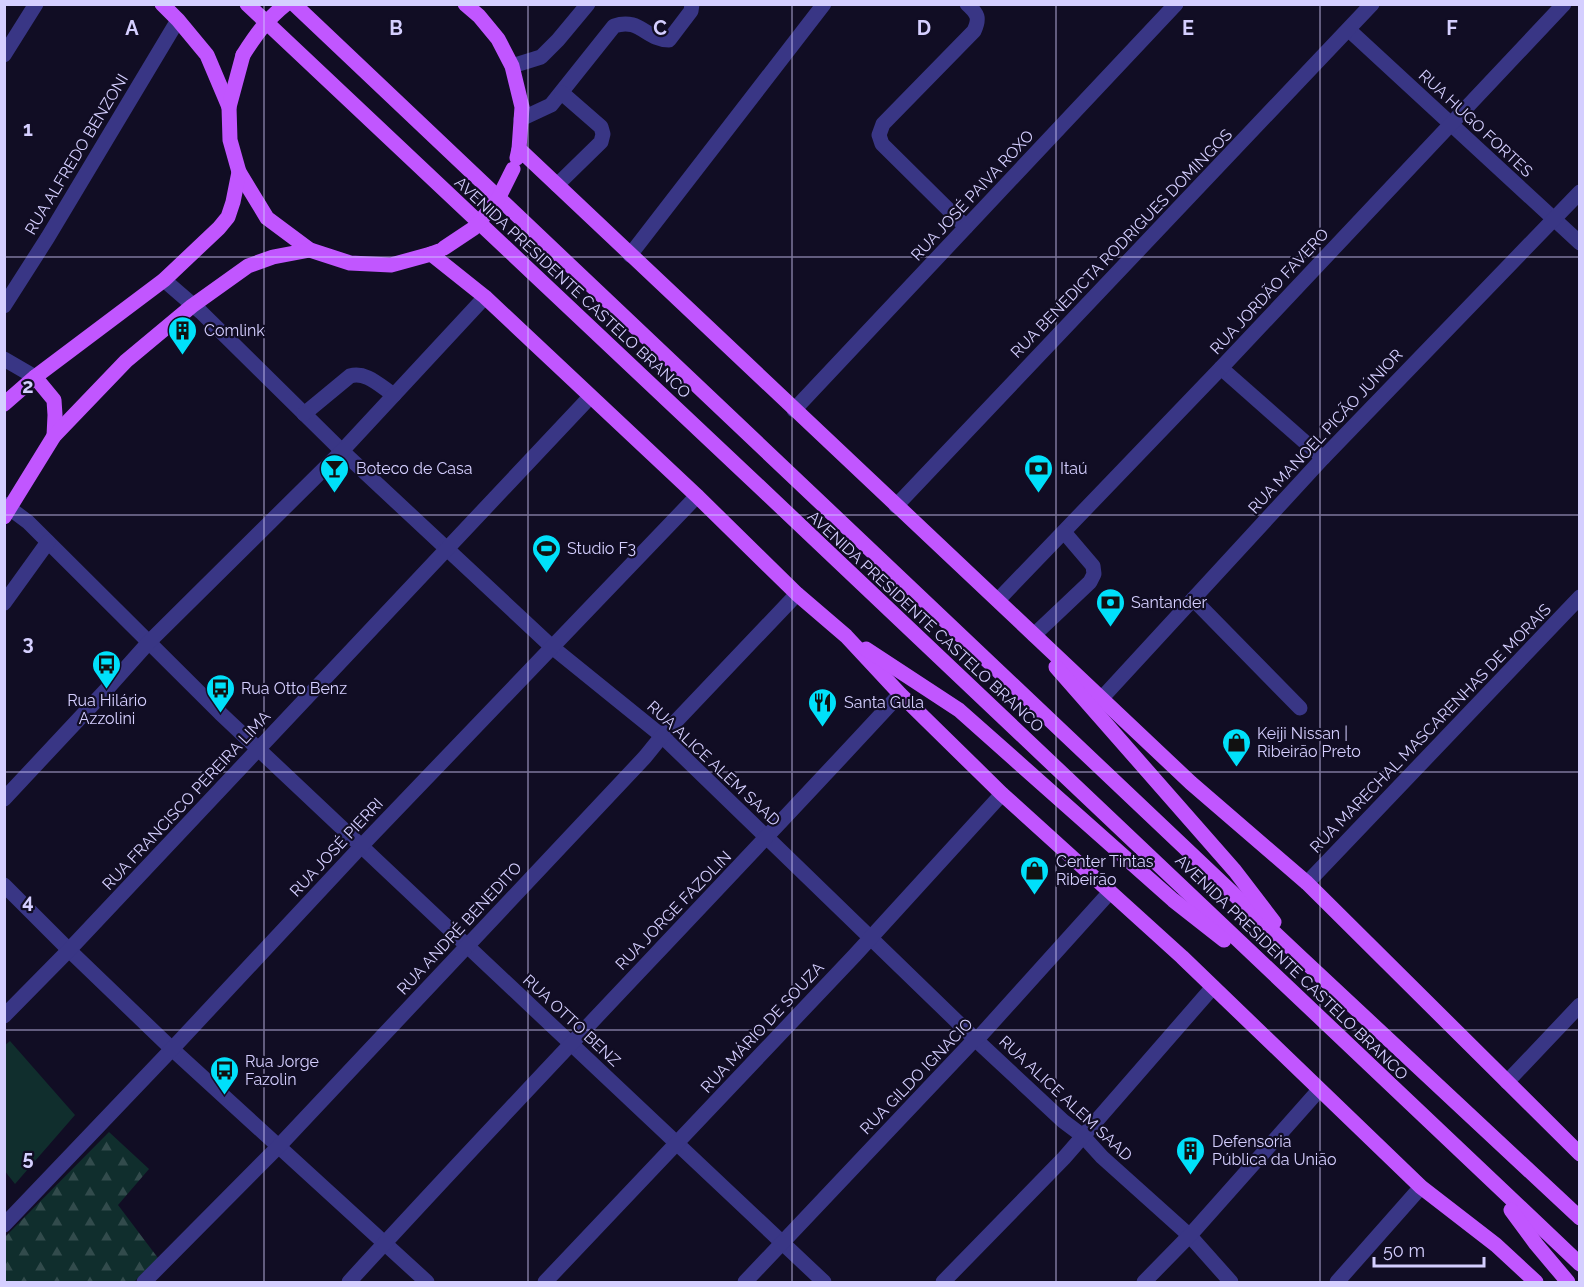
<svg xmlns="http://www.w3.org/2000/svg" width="1584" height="1287" font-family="Raleway,sans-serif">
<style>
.forest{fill:url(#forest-firs)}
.park{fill:#102e2d}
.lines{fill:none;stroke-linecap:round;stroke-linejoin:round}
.minor{stroke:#393685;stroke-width:15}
.major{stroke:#c156ff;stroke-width:15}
.major-bridge{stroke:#c156ff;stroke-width:15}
.grid{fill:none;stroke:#d5cfff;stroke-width:1.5;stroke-opacity:0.55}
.labels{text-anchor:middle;stroke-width:4.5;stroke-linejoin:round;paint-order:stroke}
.street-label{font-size:16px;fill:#d5cfff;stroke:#110d24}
.poi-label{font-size:16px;fill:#d5cfff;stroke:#110d24;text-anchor:start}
.grid-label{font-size:20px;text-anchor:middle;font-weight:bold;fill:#d5cfff;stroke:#110d24;stroke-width:4.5;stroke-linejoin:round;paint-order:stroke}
</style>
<defs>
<pattern id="forest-firs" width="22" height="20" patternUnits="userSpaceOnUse" patternTransform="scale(1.5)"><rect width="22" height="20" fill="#102e2d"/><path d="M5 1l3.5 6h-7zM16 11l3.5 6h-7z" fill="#324b4c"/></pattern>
</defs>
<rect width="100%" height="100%" fill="#110d24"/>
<path class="forest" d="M109,1132L149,1169L118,1205L158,1258L134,1282H5L4,1238Z"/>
<path class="park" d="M10,1041L75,1115L15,1184L4,1170V1046Z"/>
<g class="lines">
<g class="minor">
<path d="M1349,30L1580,243"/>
<path d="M4,55L36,4"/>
<path d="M512,66L541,57L558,40L588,4"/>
<path d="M521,119L551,105L614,26C640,17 646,40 669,40L691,11L692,4"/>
<path d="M557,185L601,142L603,134L601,127L562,93"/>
<path d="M966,227L882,144L879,135L883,124L974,31C980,18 978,14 967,4"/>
<path d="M630,255L824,4"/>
<path d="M164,280L201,312L342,451L552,647L662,736L975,1039L1063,1121L1083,1136L1102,1157L1190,1236L1231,1282"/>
<path d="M4,306L48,237L178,20"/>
<path d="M4,359L35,377"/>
<path d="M1221,368L1323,458"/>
<path d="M794,410L1176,4"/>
<path d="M304,414L350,376C366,371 380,386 394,395"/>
<path d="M4,504L28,522L220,713L824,1282"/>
<path d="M896,506L1372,4"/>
<path d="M1193,599L1300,708"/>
<path d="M998,600L1221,368L1564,4"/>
<path d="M4,603L48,542"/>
<path d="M1034,635L1090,582L1094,574L1093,566L1064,532"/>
<path d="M1101,699L1323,458L1580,192"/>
<path d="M4,799L107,689L149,642L342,451L485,297"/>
<path d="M1307,883L1580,597"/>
<path d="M4,885L69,950L172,1049L427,1282"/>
<path d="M4,1016L69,950L590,397"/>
<path d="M1507,1082L1580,1005"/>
<path d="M4,1225L172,1049L369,838L697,496"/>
<path d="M144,1282L279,1146L645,757L662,736L797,594"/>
<path d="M349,1282C530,1084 718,891 900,694"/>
<path d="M545,1282L855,955L1002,794"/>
<path d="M745,1282L975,1039L981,1035L1110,892"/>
<path d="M943,1282L1064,1158L1213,987"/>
<path d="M1144,1282L1192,1233L1319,1090"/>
<path d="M1337,1282L1421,1187"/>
</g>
<g class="major">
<path d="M162,4L178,20L207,55L229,107"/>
<path d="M247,4L765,492L1580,1264"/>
<path d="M294,4L1298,955L1580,1218"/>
<path d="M465,4L479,16L498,39L512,66L522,107L519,149L517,158"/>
<path d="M243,55L229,107L230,140L239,172L267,218L310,250L350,263L391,265L431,254L439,251"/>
<path d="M519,149L1191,783L1307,883L1580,1154"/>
<path d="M431,254L485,297L697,496L797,594L846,636L900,694L1002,794L1182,957L1421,1187L1496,1245L1536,1282"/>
<path d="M35,377L54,400L55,415L54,436"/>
<path d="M4,404L35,377L164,280L219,228L228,217L233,202L239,172"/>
<path d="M4,517L54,436L126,361L192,306L248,266L273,257L310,250"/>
<path d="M866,649L959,710L1173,900L1224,940"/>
<path d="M1056,667L1235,871L1274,922"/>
<path d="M1511,1210L1536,1244L1568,1282"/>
</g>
<g class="major-bridge">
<path d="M243,55C255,36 267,19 286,4"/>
<path d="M444,248L474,228L497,201L513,169"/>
</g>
</g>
<path class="grid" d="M264,4V1282M528,4V1282M792,4V1282M1056,4V1282M1320,4V1282M4,257H1580M4,515H1580M4,772H1580M4,1030H1580"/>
<defs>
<symbol id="building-pin" viewBox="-11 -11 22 30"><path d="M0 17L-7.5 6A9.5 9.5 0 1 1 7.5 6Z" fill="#00e0fa" stroke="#110d24"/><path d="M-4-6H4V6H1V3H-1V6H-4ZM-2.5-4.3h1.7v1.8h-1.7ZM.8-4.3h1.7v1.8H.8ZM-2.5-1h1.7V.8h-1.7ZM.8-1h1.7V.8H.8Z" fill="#111"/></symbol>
<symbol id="bar-pin" viewBox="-11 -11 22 30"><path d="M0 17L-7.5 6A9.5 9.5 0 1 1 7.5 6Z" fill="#00e0fa" stroke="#110d24"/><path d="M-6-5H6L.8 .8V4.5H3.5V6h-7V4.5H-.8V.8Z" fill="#111"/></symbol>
<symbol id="bank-pin" viewBox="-11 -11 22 30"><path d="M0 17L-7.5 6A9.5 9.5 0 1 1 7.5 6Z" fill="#00e0fa" stroke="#110d24"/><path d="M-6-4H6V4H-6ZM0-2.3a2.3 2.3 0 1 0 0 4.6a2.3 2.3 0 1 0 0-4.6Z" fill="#111"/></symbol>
<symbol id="stadium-pin" viewBox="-11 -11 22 30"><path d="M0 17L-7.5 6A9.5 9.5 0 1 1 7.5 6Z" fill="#00e0fa" stroke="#110d24"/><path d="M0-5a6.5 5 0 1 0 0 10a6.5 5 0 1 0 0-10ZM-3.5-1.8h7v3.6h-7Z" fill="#111"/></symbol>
<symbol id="bus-pin" viewBox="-11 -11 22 30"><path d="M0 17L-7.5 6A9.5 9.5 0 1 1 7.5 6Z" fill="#00e0fa" stroke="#110d24"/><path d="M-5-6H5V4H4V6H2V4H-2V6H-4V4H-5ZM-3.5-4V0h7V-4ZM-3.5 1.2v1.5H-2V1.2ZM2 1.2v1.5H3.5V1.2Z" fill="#111"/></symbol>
<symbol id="restaurant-pin" viewBox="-11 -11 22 30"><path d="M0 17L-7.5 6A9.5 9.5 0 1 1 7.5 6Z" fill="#00e0fa" stroke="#110d24"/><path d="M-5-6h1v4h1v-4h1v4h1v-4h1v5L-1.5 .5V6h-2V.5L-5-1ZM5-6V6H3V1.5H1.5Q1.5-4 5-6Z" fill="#111"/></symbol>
<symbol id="shop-pin" viewBox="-11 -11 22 30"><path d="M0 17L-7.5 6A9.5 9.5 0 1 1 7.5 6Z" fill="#00e0fa" stroke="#110d24"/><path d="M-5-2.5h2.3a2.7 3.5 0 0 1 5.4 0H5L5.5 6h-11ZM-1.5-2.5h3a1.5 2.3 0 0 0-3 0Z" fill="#111"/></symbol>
</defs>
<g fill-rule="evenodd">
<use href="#building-pin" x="166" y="314" width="33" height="45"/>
<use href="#bar-pin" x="318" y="452" width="33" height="45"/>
<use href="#bank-pin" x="1022" y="452" width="33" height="45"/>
<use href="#stadium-pin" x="530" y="532" width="33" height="45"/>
<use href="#bank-pin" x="1094" y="586" width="33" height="45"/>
<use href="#bus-pin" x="90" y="648" width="33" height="45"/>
<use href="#bus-pin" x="204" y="672" width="33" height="45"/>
<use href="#restaurant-pin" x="806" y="686" width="33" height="45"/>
<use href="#shop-pin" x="1220" y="726" width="33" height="45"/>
<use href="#shop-pin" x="1018" y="854" width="33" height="45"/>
<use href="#bus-pin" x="208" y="1054" width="33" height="45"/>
<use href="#building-pin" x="1174" y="1134" width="33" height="45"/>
</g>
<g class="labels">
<g class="street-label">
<text transform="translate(1476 123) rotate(43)" y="6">RUA HUGO FORTES</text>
<text transform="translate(76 154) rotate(-59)" y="6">RUA ALFREDO BENZONI</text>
<text transform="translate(972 195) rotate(-47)" y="6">RUA JOSÉ PAIVA ROXO</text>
<text transform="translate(1121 243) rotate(-46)" y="6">RUA BENEDICTA RODRIGUES DOMINGOS</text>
<text transform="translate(573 287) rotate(43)" y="6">AVENIDA PRESIDENTE CASTELO BRANCO</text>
<text transform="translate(1269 291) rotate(-47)" y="6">RUA JORDÃO FAVERO</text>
<text transform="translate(1325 431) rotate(-47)" y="6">RUA MANOEL PICÃO JÚNIOR</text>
<text transform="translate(926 621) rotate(43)" y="6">AVENIDA PRESIDENTE CASTELO BRANCO</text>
<text transform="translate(1430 728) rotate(-46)" y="6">RUA MARECHAL MASCARENHAS DE MORAIS</text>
<text transform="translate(714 763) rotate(43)" y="6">RUA ALICE ALEM SAAD</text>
<text transform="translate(186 800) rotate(-47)" y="6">RUA FRANCISCO PEREIRA LIMA</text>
<text transform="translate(336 847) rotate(-47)" y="6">RUA JOSÉ PIERRI</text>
<text transform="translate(673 910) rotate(-46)" y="6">RUA JORGE FAZOLIN</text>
<text transform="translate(459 928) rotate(-47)" y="6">RUA ANDRÉ BENEDITO</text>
<text transform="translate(1292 967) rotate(44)" y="6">AVENIDA PRESIDENTE CASTELO BRANCO</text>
<text transform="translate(572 1020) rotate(43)" y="6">RUA OTTO BENZ</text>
<text transform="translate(762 1027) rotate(-47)" y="6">RUA MÁRIO DE SOUZA</text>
<text transform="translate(916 1076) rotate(-46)" y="6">RUA GILDO IGNACIO</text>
<text transform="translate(1066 1098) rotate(43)" y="6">RUA ALICE ALEM SAAD</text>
</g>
<g class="poi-label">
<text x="204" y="336">Comlink</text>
<text x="356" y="474">Boteco de Casa</text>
<text x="1060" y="474">Itaú</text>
<text x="567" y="554">Studio F3</text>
<text x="1131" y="608">Santander</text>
<text x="241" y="694">Rua Otto Benz</text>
<text x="107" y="706" text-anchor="middle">Rua Hilário<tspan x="107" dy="18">Azzolini</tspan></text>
<text x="844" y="708">Santa Gula</text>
<text x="1257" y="739">Keiji Nissan |<tspan x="1257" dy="18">Ribeirão Preto</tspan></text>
<text x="1056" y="867">Center Tintas<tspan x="1056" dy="18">Ribeirão</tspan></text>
<text x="245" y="1067">Rua Jorge<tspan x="245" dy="18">Fazolin</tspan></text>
<text x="1212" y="1147">Defensoria<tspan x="1212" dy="18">Pública da União</tspan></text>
</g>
</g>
<g class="grid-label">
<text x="132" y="35">A</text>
<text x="396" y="35">B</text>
<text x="660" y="35">C</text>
<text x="924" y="35">D</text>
<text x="1188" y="35">E</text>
<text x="1452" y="35">F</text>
<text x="28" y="136">1</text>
<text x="28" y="393">2</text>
<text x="28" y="650">3</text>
<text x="28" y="908">4</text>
<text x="28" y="1165">5</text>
</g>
<rect width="1584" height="1287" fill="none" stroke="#d5cfff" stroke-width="12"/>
<path d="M1374 1257v9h110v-9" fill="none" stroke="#d5cfff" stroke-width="3"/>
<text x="1383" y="1257" font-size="18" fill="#d5cfff" stroke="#110d24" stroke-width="4.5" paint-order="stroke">50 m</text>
</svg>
